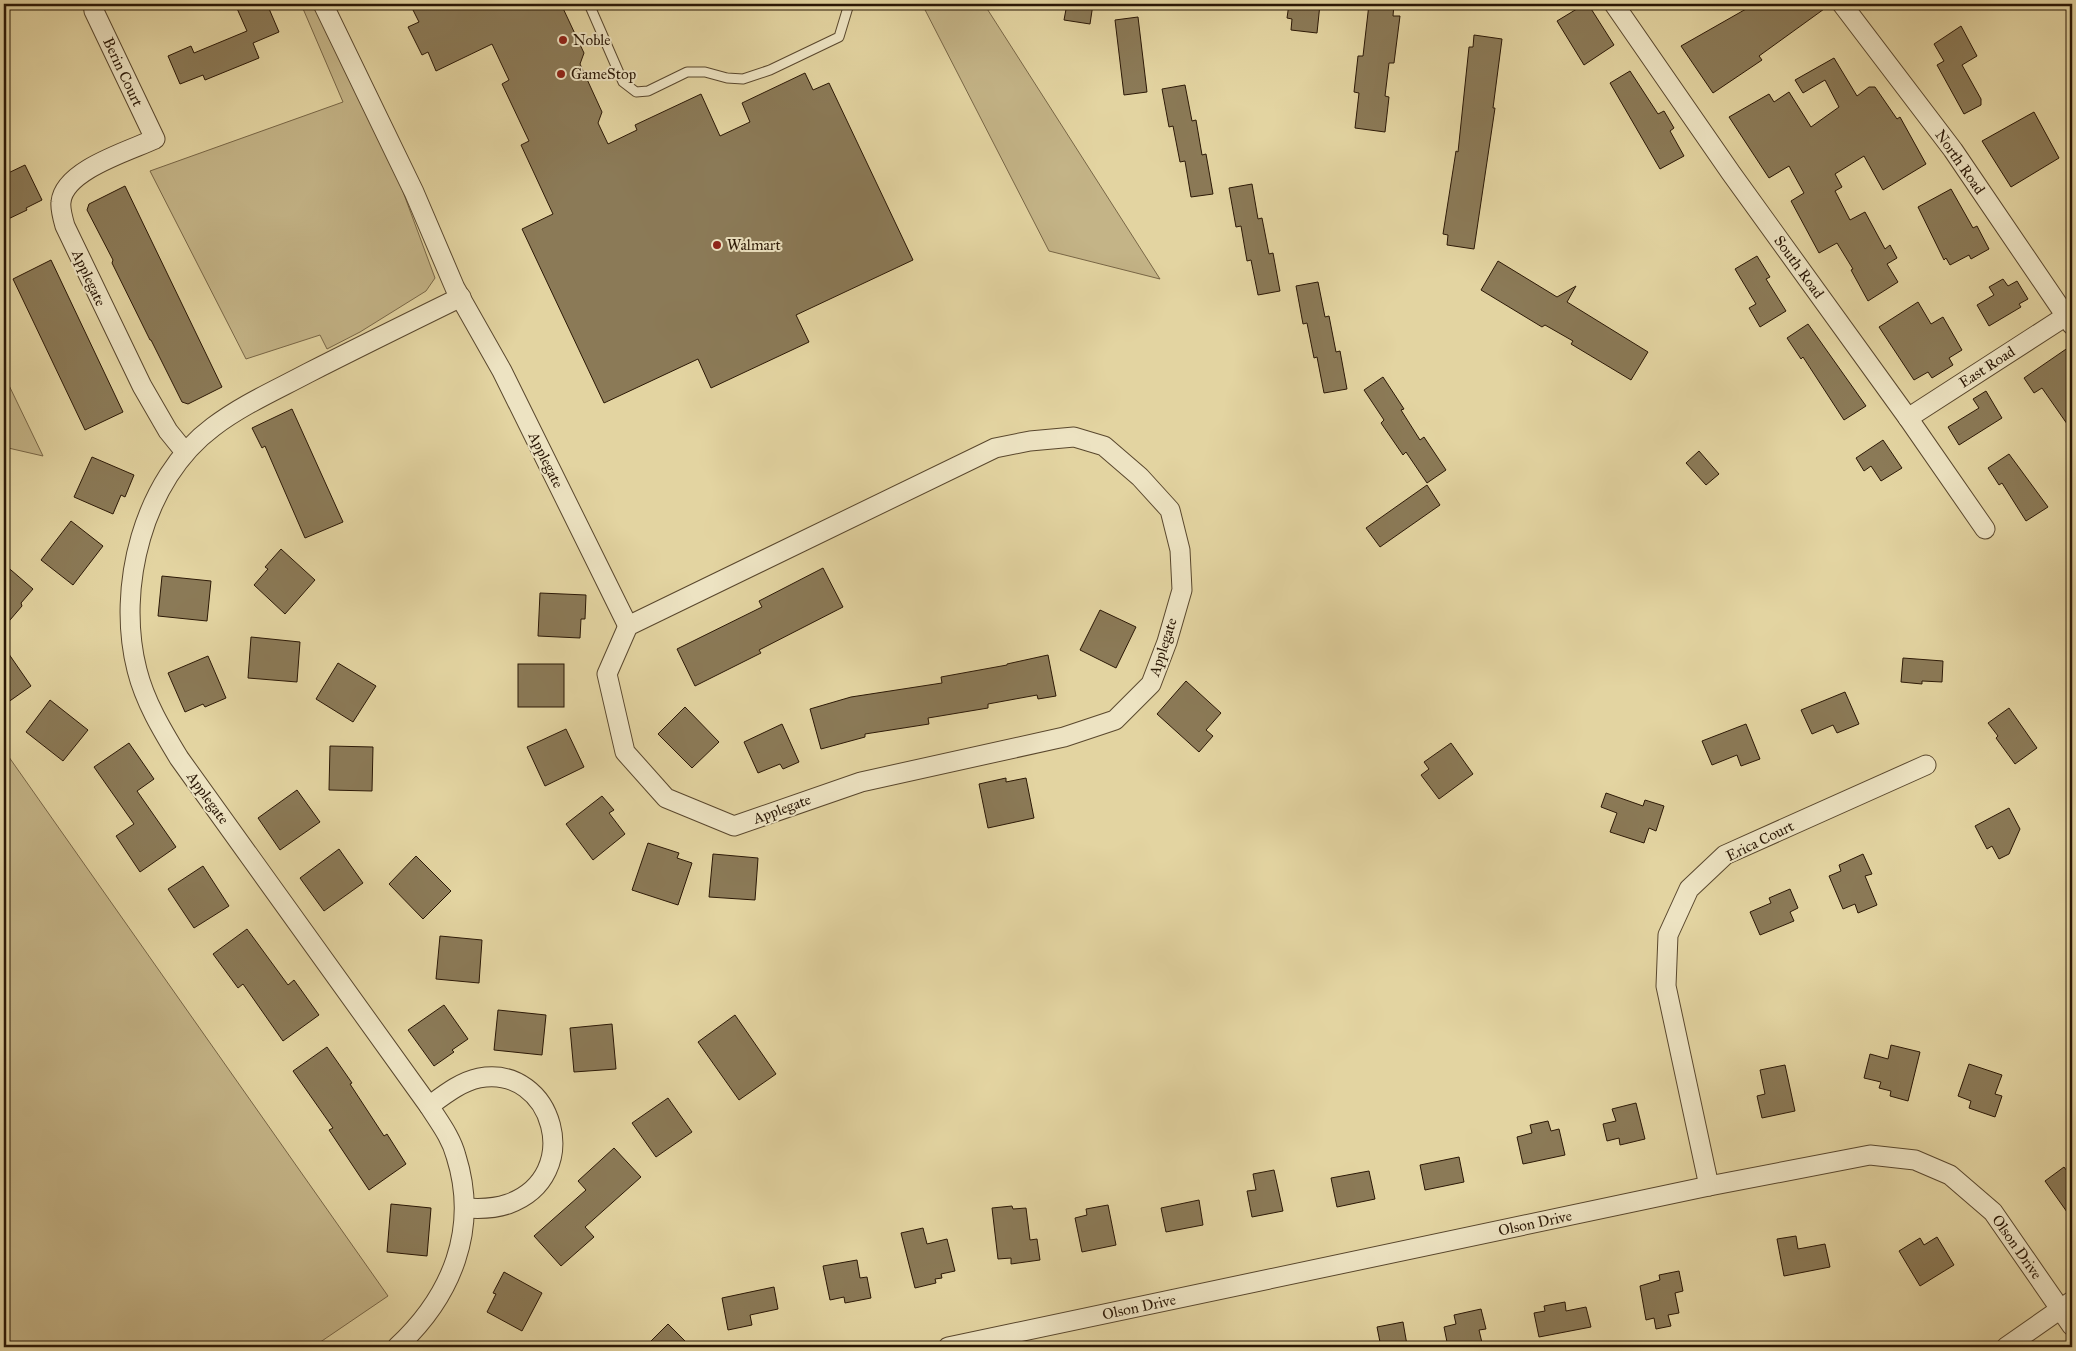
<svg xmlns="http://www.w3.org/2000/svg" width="2076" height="1351" font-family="'IM FELL Great Primer',serif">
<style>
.green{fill:#c4b487;stroke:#786646}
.building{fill:#8b7a57;stroke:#2b1806}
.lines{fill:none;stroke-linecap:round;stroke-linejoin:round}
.service-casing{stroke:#59472d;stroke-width:11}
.minor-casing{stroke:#59472d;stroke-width:21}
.service{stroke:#ede3c2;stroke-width:9}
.minor{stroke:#ede3c2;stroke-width:19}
.poi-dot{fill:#8f2418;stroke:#ede3c2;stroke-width:2}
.labels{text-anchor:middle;stroke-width:4;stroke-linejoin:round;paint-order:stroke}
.poi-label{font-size:15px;fill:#2b1806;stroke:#ede3c2;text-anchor:start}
.street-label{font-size:15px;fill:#2b1806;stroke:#ede3c2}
</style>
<rect width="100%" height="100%" fill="#e3d4a1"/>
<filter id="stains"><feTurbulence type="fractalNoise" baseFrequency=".004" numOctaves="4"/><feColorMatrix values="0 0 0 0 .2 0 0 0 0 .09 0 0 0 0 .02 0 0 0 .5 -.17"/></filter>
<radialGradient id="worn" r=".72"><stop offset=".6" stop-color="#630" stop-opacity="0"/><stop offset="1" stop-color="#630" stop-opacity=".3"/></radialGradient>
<g class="green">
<path d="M301,4H317L402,189L435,278L426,291L360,332L327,349L320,335L246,359L150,171L343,102Z"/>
<path d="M922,4H984L1160,279L1049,251Z"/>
<path d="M4,375L43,456L4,447Z"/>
<path d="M4,750L388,1296L313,1347H4Z"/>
</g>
<g class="building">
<path d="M235,4H267L279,32L253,43L259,58L205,80L203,75L180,84L168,56L191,46L194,53L247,31Z"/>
<path d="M410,4H561L584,53L580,64L602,112L598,123L608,144L637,130L635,125L701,94L720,136L750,122L742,103L805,73L813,90L829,83L913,260L796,315L809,342L711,388L698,359L604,403L522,229L553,214L521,145L529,141L502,84L509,80L492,44L436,71L428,52L422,55L408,27L419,22Z"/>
<path d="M1067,4H1093L1090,24L1064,20Z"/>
<path d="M1289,4H1320L1317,33L1291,30L1292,19L1287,18Z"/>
<path d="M1369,4H1394L1393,16H1400L1394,63H1389L1385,96L1389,97L1385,132L1355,128L1359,93L1354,92L1358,56H1363Z"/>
<path d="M1585,4H1588L1614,45L1584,65L1557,21Z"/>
<path d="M1742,4H1831L1759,56L1762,60L1713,93L1681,46L1746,9Z"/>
<path d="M1138,17L1147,92L1124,95L1115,20Z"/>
<path d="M1961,26L1977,56L1962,65L1981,99V105L1964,114L1937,65L1944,61L1934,44Z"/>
<path d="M1474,35L1502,39L1493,108H1495L1474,249L1447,245L1448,235L1443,234L1456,151L1458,152L1469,47H1473Z"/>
<path d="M1834,58L1857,96L1869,87H1875L1897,119L1900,117L1926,164L1883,190L1864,156L1835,174L1842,187L1835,191L1850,220L1865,212L1885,249L1890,245L1897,258L1887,264L1898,282L1868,301L1851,270L1853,269L1837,243L1819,253L1791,201L1804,193L1789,166L1769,178L1729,117L1769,94L1774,102L1789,92L1811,127L1839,107L1825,80L1803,93L1795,80Z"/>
<path d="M1630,71L1658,114L1664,111L1674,128L1670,131L1684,156L1660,169L1610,83Z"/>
<path d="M1185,85L1192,121L1196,120L1202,155L1206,154L1213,194L1191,197L1185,161L1180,162L1173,126L1169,127L1162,89Z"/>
<path d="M2034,112L2059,158L2011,187L1982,141Z"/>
<path d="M25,165L42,200L26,208L27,210L4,221V175Z"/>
<path d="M1252,184L1258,219L1262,218L1269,254L1273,253L1280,291L1258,295L1251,260L1247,261L1241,226L1236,227L1229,188Z"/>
<path d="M125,186L222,387L188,404L182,402L151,340H150L112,263L113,260L87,210L89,204Z"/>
<path d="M1951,189L1973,228L1977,226L1989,249L1971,259L1969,255L1950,265L1946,258L1944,260L1918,207Z"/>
<path d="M1757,256L1770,277L1766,279L1786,311L1760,327L1749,308L1756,304L1735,269Z"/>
<path d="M51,260L123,412L85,430L13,279Z"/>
<path d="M1498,261L1557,297L1576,286L1567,302L1648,352L1631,380L1571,344L1573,341L1545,325L1542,327L1481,290Z"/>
<path d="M2003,279L2008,286L2017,281L2028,299L2019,304L2021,307L1989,326L1977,305L1994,295L1989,287Z"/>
<path d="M1318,282L1325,317L1329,316L1336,352L1340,351L1347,389L1324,393L1317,357L1314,358L1307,323L1303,324L1296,286Z"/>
<path d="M1918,302L1931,324L1943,317L1962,350L1949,358L1953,365L1932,378L1928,372L1914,380L1879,327Z"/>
<path d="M1808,324L1866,406L1844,420L1803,357L1801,359L1787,338Z"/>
<path d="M2072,345V431L2042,388L2034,393L2024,378Z"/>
<path d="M1383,377L1404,409L1401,410L1420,440L1424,437L1446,470L1427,483L1406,452L1403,455L1381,423L1384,420L1364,390Z"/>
<path d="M1986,391L2002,418L1959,445L1948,427L1979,408L1973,399Z"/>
<path d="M292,409L343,522L305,538L265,446L262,448L252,428Z"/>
<path d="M1883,440L1902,468L1881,481L1871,466L1864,471L1856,458Z"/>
<path d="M1699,451L1719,474L1706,485L1686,463Z"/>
<path d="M2009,454L2048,507L2026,521L2002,483L1999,485L1988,468Z"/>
<path d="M92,457L134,475L125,497L121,495L113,514L74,497Z"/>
<path d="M1427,485L1440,505L1380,547L1366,528Z"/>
<path d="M71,521L103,546L73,585L41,560Z"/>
<path d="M281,549L315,580L285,614L254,585L268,569L265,567Z"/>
<path d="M4,564L33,589L21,603L22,606L4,627Z"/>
<path d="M823,568L843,607L759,650L761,653L695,686L677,649L762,607L759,601Z"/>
<path d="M162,576L211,581L207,621L158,616Z"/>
<path d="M540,593L586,595L585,619H581L580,638L538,636Z"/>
<path d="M1100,610L1136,627L1116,668L1080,650Z"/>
<path d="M251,637L300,642L297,682L248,678Z"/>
<path d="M4,647L31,686L4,705Z"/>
<path d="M1048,655L1056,696L1038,699L1037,695L988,704V708L928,718L929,724L865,734V737L821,749L810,709L851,697L942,683L941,677L1007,665V664Z"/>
<path d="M208,656L226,698L205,707L203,704L185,712L168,673Z"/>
<path d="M1903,658L1943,661L1942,682L1922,681V684L1901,682Z"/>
<path d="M338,663L376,686L353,722L316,699Z"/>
<rect x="518" y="664" width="46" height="43"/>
<path d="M1186,681L1221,713L1206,730L1213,736L1199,752L1157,714Z"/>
<path d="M1845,692L1859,724L1837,733L1833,725L1812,734L1801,710Z"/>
<path d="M50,700L88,730L63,761L26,732Z"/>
<path d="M685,707L719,742L692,768L658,734Z"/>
<path d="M2009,708L2037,748L2015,764L1996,738L1998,736L1988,723Z"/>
<path d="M782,724L799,762L783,769L780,764L758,773L744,742Z"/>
<path d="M1746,724L1760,759L1741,766L1737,755L1712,765L1702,741Z"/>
<path d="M566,729L584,767L545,786L527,747Z"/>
<path d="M129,743L154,779L137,791L176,847L140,872L116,836L134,824L94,767Z"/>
<path d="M1451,743L1473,774L1439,799L1421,775L1429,769L1424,762Z"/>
<path d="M330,746L373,747L372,791L329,790Z"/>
<path d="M1006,778V782L1026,778L1034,818L988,828L979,784Z"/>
<path d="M297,790L320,822L280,850L258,818Z"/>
<path d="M1606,793L1643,806L1645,800L1664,806L1656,831L1649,828L1644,843L1610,832L1617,813L1601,807Z"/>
<path d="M602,796L614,810L609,813L625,834L593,860L566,824Z"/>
<path d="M2009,808L2020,829L2009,854L1999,859L1992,846L1987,849L1975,826Z"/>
<path d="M648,843L679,853L677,858L692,863L678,905L632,890Z"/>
<path d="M339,849L363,883L324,911L300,878Z"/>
<path d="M713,854L758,858L755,900L709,897Z"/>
<path d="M1863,854L1872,874L1865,876L1877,905L1858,913L1855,904L1843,909L1829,876L1841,871L1839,865Z"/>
<path d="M416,856L451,891L423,919L389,884Z"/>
<path d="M203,866L229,906L194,928L168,889Z"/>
<path d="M1790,889L1798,908L1790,912L1794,921L1760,935L1750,912L1771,903L1769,898Z"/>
<path d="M247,929L288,985L294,980L319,1015L283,1041L243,984L238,988L213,954Z"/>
<path d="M440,936L482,940L479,983L436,979Z"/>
<path d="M444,1005L468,1039L452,1050L454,1052L434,1066L408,1030Z"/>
<path d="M498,1010L546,1015L542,1055L494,1050Z"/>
<path d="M735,1015L776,1074L739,1100L698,1042Z"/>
<path d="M612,1024L616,1069L574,1072L570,1028Z"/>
<path d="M1891,1045L1920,1052L1908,1101L1890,1096L1891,1091L1879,1088L1881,1082L1864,1078L1870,1054L1888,1059Z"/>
<path d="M327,1047L352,1083L350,1084L384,1136L387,1134L406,1164L369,1190L329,1130L333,1128L293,1071Z"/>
<path d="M1969,1064L2002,1075L1995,1094L2002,1096L1995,1117L1969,1108L1971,1101L1958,1096Z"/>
<path d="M1785,1065L1795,1111L1762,1118L1757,1096L1765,1094L1760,1070Z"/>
<path d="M668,1098L692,1132L656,1157L632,1123Z"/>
<path d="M1636,1103L1645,1139L1620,1145L1619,1138L1607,1141L1603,1124L1616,1121L1612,1109Z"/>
<path d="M1548,1121L1551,1131L1559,1129L1565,1155L1523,1164L1517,1137L1532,1133L1530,1125Z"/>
<path d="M614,1148L641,1177L585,1227L594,1237L561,1266L534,1236L586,1190L578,1181Z"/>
<path d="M1459,1157L1464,1182L1425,1190L1420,1165Z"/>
<path d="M2064,1167L2072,1178V1219L2045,1181Z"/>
<path d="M1274,1170L1283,1211L1252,1217L1247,1191L1256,1190L1253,1174Z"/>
<path d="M1369,1171L1375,1199L1337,1207L1331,1178Z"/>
<path d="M1199,1200L1203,1225L1166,1232L1161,1208Z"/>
<path d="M391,1204L431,1208L427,1256L387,1252Z"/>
<path d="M1108,1205L1116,1245L1082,1252L1075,1218L1087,1215L1086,1209Z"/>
<path d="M1012,1206L1013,1209L1026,1208L1030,1240L1037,1239L1040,1260L1011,1264V1258L998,1259L992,1208Z"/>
<path d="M923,1228L927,1244L947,1239L955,1271L941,1274L942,1278L935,1279L936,1283L915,1288L901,1233Z"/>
<path d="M1796,1236L1798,1249L1825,1244L1830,1267L1784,1276L1777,1239Z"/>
<path d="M1937,1237L1954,1265L1920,1286L1899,1251L1920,1238L1924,1245Z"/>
<path d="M857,1260L860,1278L867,1277L871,1298L845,1303L844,1297L830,1300L823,1266Z"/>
<path d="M1679,1271L1683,1291L1675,1293L1679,1313L1668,1315L1671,1326L1656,1329L1654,1318L1646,1320L1640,1286L1660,1280L1659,1275Z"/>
<path d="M504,1272L542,1293L522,1331L487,1312L496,1294L493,1293Z"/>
<path d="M774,1287L778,1309L750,1315L752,1325L728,1330L722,1298Z"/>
<path d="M1565,1302L1566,1311L1586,1307L1591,1327L1539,1337L1534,1313L1545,1311L1544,1306Z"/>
<path d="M1481,1309L1486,1329L1479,1330L1483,1347H1448L1444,1327L1456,1324L1454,1315Z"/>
<path d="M1403,1322L1407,1345L1381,1347L1377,1327Z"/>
<path d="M668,1324L691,1347H645Z"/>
</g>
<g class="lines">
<defs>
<path id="service" d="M589,4L623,82L636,92L648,91L687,72H705L727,78L743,79L770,70L839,37L849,4"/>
<g id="minor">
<path d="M93,4L94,11L155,139C129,151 64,170 61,202C60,209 63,219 65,226L142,386L168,431L185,452"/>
<path d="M323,4L414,192L455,288L502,371L628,626"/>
<path d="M1614,4L1731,173L1908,418L1985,529"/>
<path d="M1842,4L1953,150L2072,325"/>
<path d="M1908,418L2066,316"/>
<path d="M1074,437L1104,446L1140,477L1170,510L1180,550L1182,590L1167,642L1151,684L1115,720L1064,737L861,782L734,826L666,798L625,752L607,674L628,626L995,448L1030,441Z"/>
<path d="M429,1106C444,1095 460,1082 479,1078C553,1064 586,1176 508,1204C494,1209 480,1209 466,1208"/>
<path d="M1709,1186L1666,986L1668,935L1689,889L1725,855L1926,765"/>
<path d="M397,1347C452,1296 479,1229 456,1156C451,1137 439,1122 429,1106L179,758C162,730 145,702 137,670C116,588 143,479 213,427C242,405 276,390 308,373C359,347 410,322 461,297"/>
<path d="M948,1347L1709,1186L1870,1155L1915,1160L1950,1175L1993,1212L2072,1326"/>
<path d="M2006,1347L2072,1301"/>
</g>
</defs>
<use href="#service" class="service-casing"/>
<use href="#minor" class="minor-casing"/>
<use href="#service" class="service"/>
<use href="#minor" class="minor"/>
</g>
<g class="poi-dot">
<circle cx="563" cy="40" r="5"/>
<circle cx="561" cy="74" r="5"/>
<circle cx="717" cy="245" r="5"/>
</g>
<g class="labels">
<g class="poi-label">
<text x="573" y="45">Noble</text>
<text x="571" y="79">GameStop</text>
<text x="727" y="250">Walmart</text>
</g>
<g class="street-label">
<text transform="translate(123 72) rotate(65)" y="5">Berin Court</text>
<text transform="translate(1960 162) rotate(55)" y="5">North Road</text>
<text transform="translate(1799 267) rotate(54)" y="5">South Road</text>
<text transform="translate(89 278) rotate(65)" y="5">Applegate</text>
<text transform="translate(1987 367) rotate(-33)" y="5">East Road</text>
<text transform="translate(546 460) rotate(64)" y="5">Applegate</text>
<text transform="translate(1163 647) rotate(-72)" y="5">Applegate</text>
<text transform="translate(208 798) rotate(54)" y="5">Applegate</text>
<text transform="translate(782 809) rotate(-20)" y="5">Applegate</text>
<text transform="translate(1760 841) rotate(-26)" y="5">Erica Court</text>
<text transform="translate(1535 1223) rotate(-12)" y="5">Olson Drive</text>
<text transform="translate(2017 1247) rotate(55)" y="5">Olson Drive</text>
<text transform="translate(1139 1307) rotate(-12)" y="5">Olson Drive</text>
</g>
</g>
<rect width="2076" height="1351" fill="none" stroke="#e3d4a1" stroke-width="20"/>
<rect x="5" y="5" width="2066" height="1341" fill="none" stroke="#2b1806" stroke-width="2.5"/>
<rect x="10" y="10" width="2056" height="1331" fill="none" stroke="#2b1806"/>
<rect width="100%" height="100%" filter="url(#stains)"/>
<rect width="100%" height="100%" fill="url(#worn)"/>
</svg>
